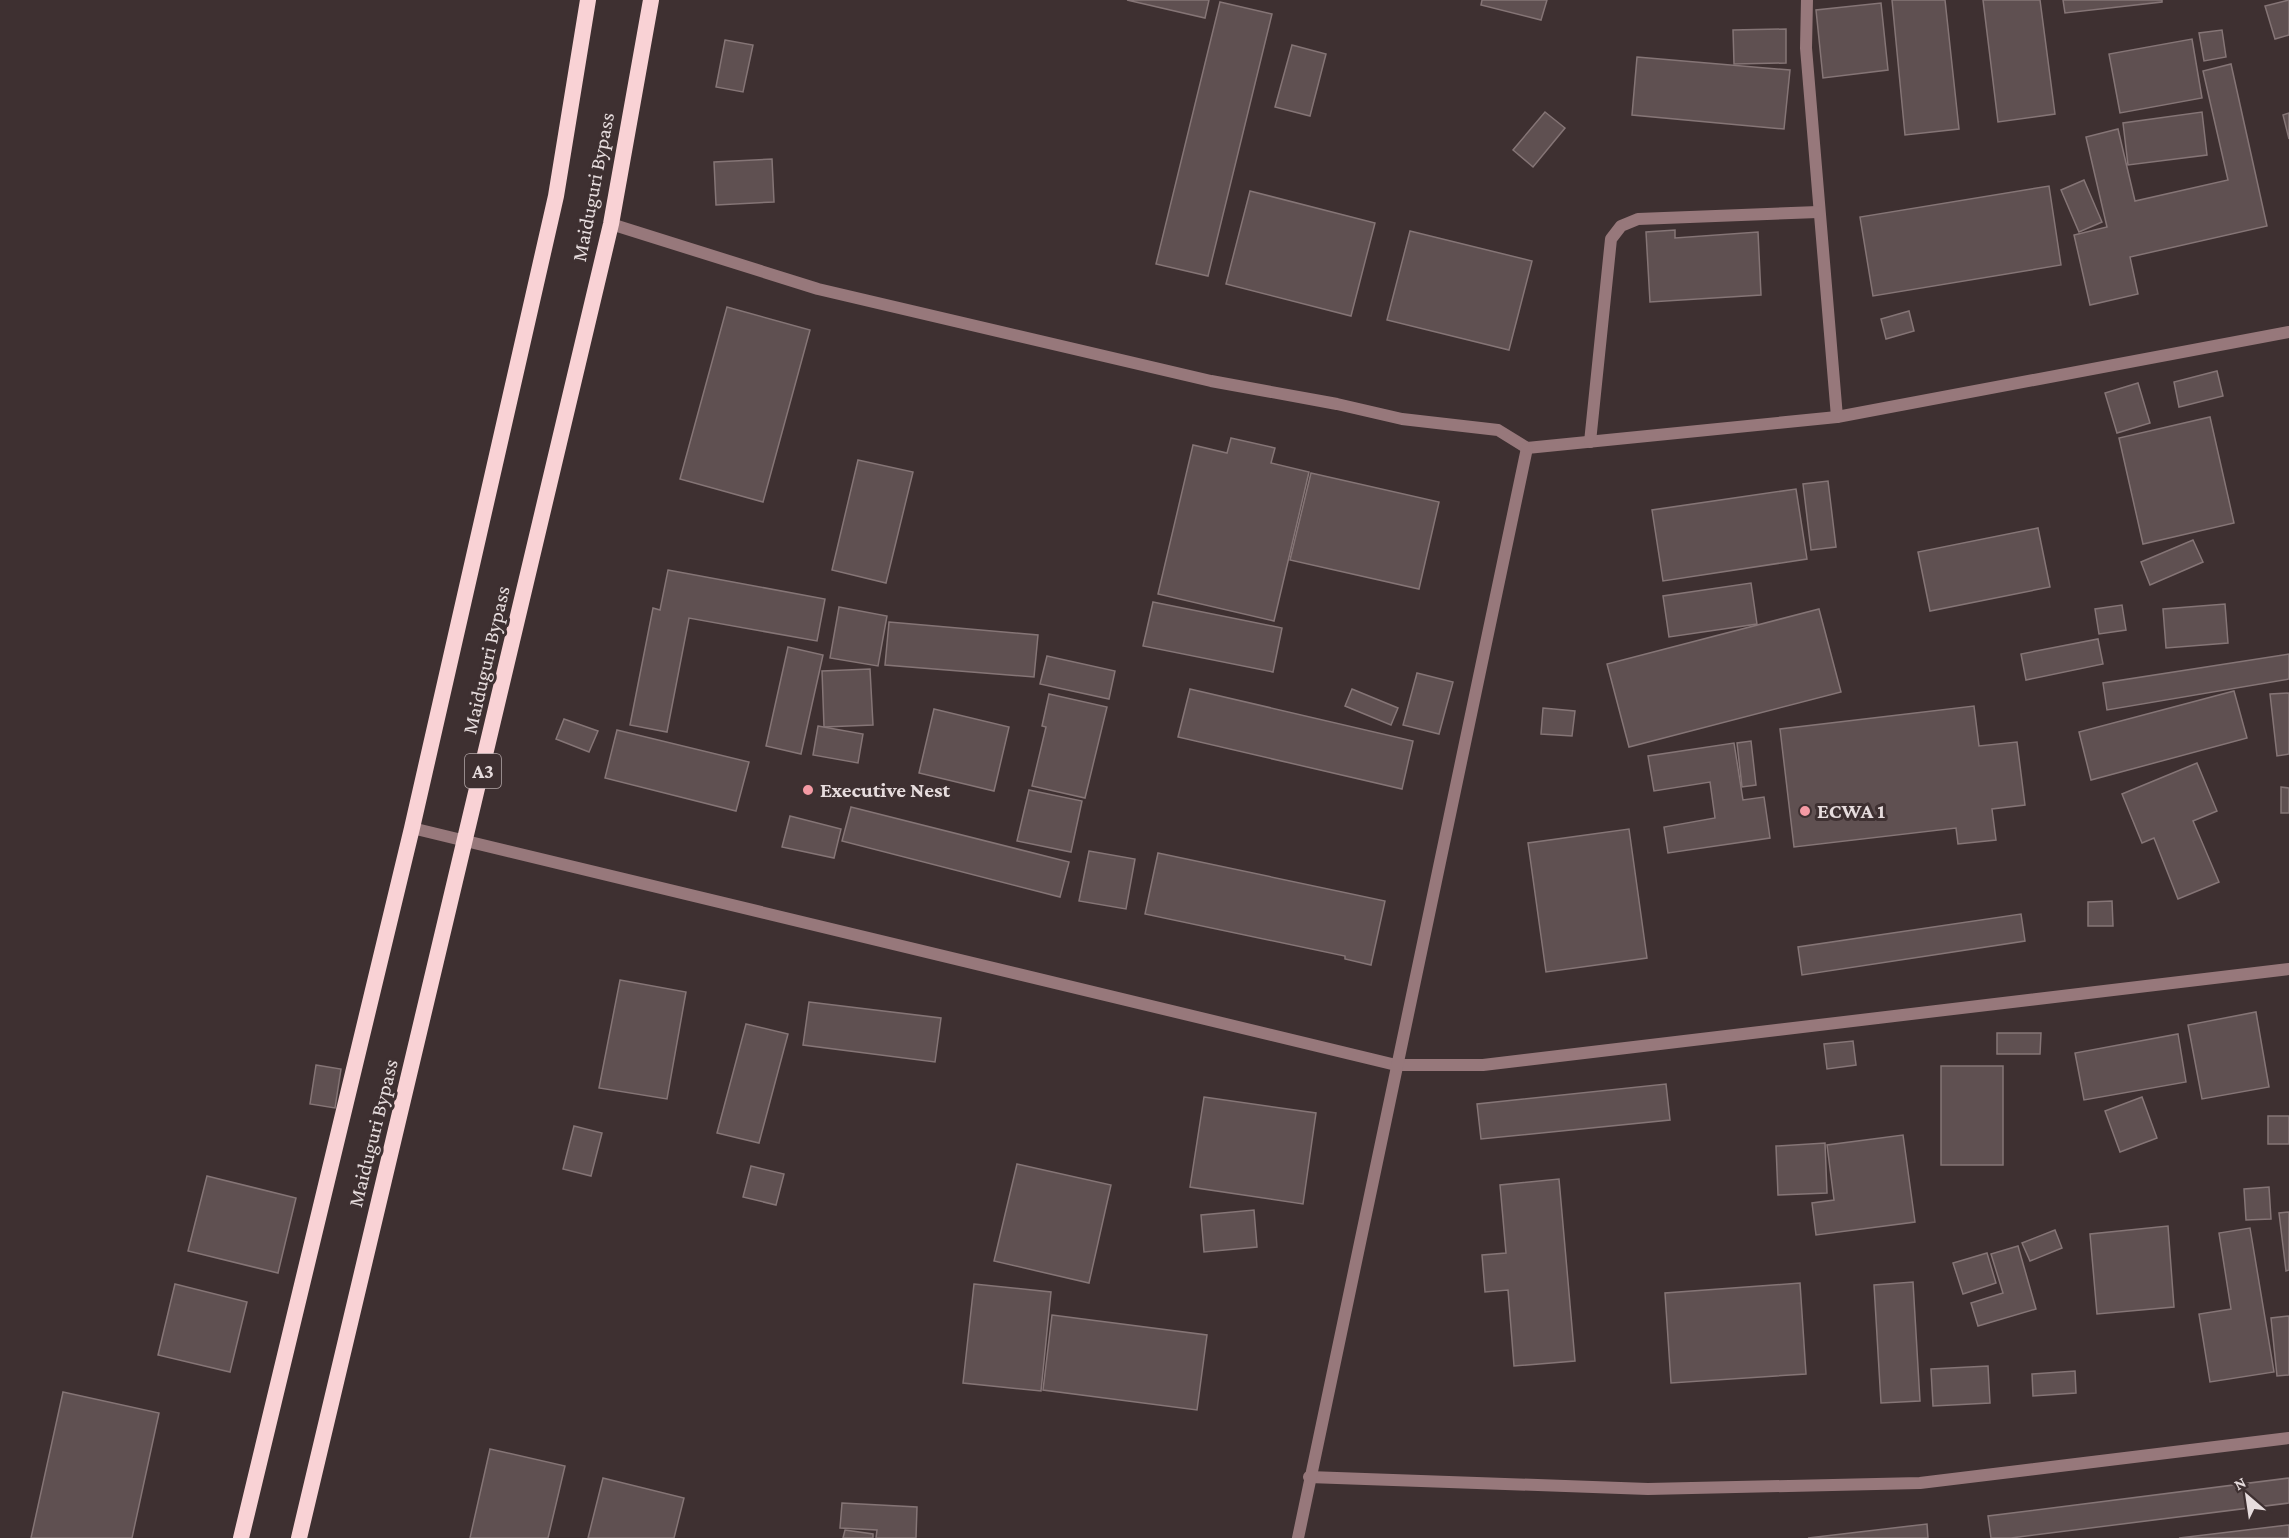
<svg xmlns="http://www.w3.org/2000/svg" width="2289" height="1538" font-family="'Crimson Pro',serif">
<style>
.building{fill:#5f5051;stroke:#857576;stroke-width:1.5}
.lines{fill:none;stroke-linecap:round;stroke-linejoin:round}
.minor{stroke:#97787b;stroke-width:12}
.trunk{stroke:#f9d2d5;stroke-width:16}
.poi-dot{fill:#f49aa4;stroke:#3e3031;stroke-width:2}
.labels{text-anchor:middle;stroke-width:6;stroke-linejoin:round;paint-order:stroke}
.shield{fill:#3e3031;stroke:#b4a8a9;stroke-width:1.5}
.shield-label{font-size:20px;font-weight:bold;fill:#e6dcdd}
.street-label{font-size:21px;fill:#e6dcdd;stroke:#3e3031}
.poi-label{font-size:21px;font-weight:bold;fill:#e6dcdd;stroke:#3e3031;text-anchor:start}
</style>
<rect width="100%" height="100%" fill="#3e3031"/>
<g class="building">
<path d="M1127,0H1209L1205,18Z"/>
<path d="M1482,0H1547L1541,20L1481,5Z"/>
<path d="M1892,0H1945L1959,129L1905,135Z"/>
<path d="M1983,0H2040L2055,114L1998,122Z"/>
<path d="M2063,0H2162V2L2065,13Z"/>
<path d="M2289,0V35L2275,39L2265,6Z"/>
<path d="M1220,2L1272,14L1208,276L1156,264Z"/>
<path d="M1881,3L1888,70L1823,78L1816,10Z"/>
<path d="M1786,29V63L1734,64L1733,30Z"/>
<path d="M2222,30L2226,57L2204,61L2199,33Z"/>
<path d="M2192,39L2202,98L2120,113L2109,54Z"/>
<path d="M725,40L753,45L743,92L716,87Z"/>
<path d="M1292,45L1326,54L1310,116L1275,107Z"/>
<path d="M1637,57L1790,70L1784,129L1632,115Z"/>
<path d="M2231,64L2267,226L2130,257L2138,294L2090,305L2074,235L2107,227L2086,137L2118,129L2135,201L2228,180L2203,71Z"/>
<path d="M1545,112L1565,128L1533,167L1513,150Z"/>
<path d="M2202,112L2207,155L2128,165L2123,123Z"/>
<path d="M2289,113V139L2283,115Z"/>
<path d="M772,159L774,202L716,205L714,162Z"/>
<path d="M2084,180L2102,222L2079,232L2061,190Z"/>
<path d="M2049,186L2061,265L1873,296L1860,217Z"/>
<path d="M1250,191L1375,223L1351,316L1226,284Z"/>
<path d="M1675,230V238L1758,232L1761,295L1650,302L1646,232Z"/>
<path d="M1410,231L1532,261L1509,350L1387,320Z"/>
<path d="M727,307L810,330L763,502L680,479Z"/>
<path d="M1909,311L1914,331L1886,339L1881,319Z"/>
<path d="M2217,371L2223,396L2179,407L2174,382Z"/>
<path d="M2138,383L2150,423L2117,433L2105,393Z"/>
<path d="M2210,417L2234,523L2143,544L2119,438Z"/>
<path d="M1231,438L1275,448L1271,463L1309,472L1274,621L1158,594L1193,445L1227,453Z"/>
<path d="M858,460L913,472L886,583L832,570Z"/>
<path d="M1311,473L1439,502L1419,589L1290,560Z"/>
<path d="M1828,481L1836,547L1811,550L1803,484Z"/>
<path d="M1796,489L1807,559L1663,581L1652,510Z"/>
<path d="M2038,528L2050,587L1930,611L1918,552Z"/>
<path d="M2193,540L2203,562L2150,585L2141,562Z"/>
<path d="M668,570L825,599L817,641L689,618L667,732L630,725L653,608L660,610Z"/>
<path d="M1751,583L1757,624L1669,637L1663,596Z"/>
<path d="M1153,602L1282,628L1273,672L1143,646Z"/>
<path d="M2225,604L2228,643L2166,648L2163,609Z"/>
<path d="M2122,605L2126,630L2099,634L2095,609Z"/>
<path d="M839,607L887,616L878,666L830,658Z"/>
<path d="M1819,609L1841,692L1629,747L1607,664Z"/>
<path d="M889,622L1038,635L1034,677L885,665Z"/>
<path d="M2098,639L2103,664L2026,680L2021,654Z"/>
<path d="M788,647L823,655L801,754L766,746Z"/>
<path d="M2289,654V679L2107,710L2103,683Z"/>
<path d="M1047,656L1115,671L1109,699L1040,684Z"/>
<path d="M870,669L873,725L824,727L822,671Z"/>
<path d="M1417,673L1453,682L1439,734L1403,725Z"/>
<path d="M1190,689L1413,741L1402,789L1178,737Z"/>
<path d="M1352,689L1398,708L1391,725L1345,706Z"/>
<path d="M2234,691L2247,738L2091,780L2079,732Z"/>
<path d="M2289,693V754L2277,756L2270,694Z"/>
<path d="M1049,694L1107,707L1085,798L1032,786L1046,727L1042,726Z"/>
<path d="M1974,706L1979,746L2017,742L2025,805L1992,809L1996,840L1958,844L1956,828L1794,847L1780,729Z"/>
<path d="M1543,708L1575,711L1572,736L1541,734Z"/>
<path d="M934,709L1009,727L994,791L919,773Z"/>
<path d="M564,719L598,731L589,752L556,739Z"/>
<path d="M818,726L863,734L858,763L813,755Z"/>
<path d="M617,730L749,762L736,811L605,778Z"/>
<path d="M1751,741L1756,785L1742,787L1737,743Z"/>
<path d="M1734,743L1743,800L1764,797L1770,838L1668,853L1664,827L1715,818L1710,782L1654,791L1648,756Z"/>
<path d="M2197,763L2217,811L2193,821L2219,882L2178,899L2154,838L2142,843L2122,794Z"/>
<path d="M2281,787L2289,788V813H2281Z"/>
<path d="M1029,790L1082,801L1071,852L1017,841Z"/>
<path d="M851,807L1069,862L1060,897L842,841Z"/>
<path d="M790,816L841,829L834,858L782,847Z"/>
<path d="M1629,829L1647,958L1546,972L1528,843Z"/>
<path d="M1089,851L1135,859L1126,909L1079,901Z"/>
<path d="M1158,853L1385,901L1371,965L1345,959V956L1145,914Z"/>
<path d="M2112,901L2113,926H2088V902Z"/>
<path d="M2021,914L2025,941L1802,975L1798,947Z"/>
<path d="M620,980L686,992L667,1099L599,1088Z"/>
<path d="M809,1002L941,1018L935,1062L803,1045Z"/>
<path d="M2256,1012L2269,1087L2202,1099L2188,1025Z"/>
<path d="M746,1024L788,1034L759,1143L717,1133Z"/>
<path d="M1997,1033H2041L2040,1054H1997Z"/>
<path d="M2178,1034L2186,1082L2084,1100L2075,1053Z"/>
<path d="M1853,1041L1856,1065L1827,1069L1824,1044Z"/>
<path d="M316,1065L341,1069L335,1108L310,1104Z"/>
<rect x="1941" y="1066" width="62" height="99"/>
<path d="M1666,1084L1670,1120L1481,1139L1477,1104Z"/>
<path d="M1204,1097L1316,1113L1303,1204L1190,1187Z"/>
<path d="M2142,1097L2157,1138L2120,1152L2105,1111Z"/>
<rect x="2268" y="1116" width="21" height="28"/>
<path d="M574,1126L602,1133L591,1176L563,1169Z"/>
<path d="M1903,1135L1915,1222L1816,1235L1812,1203L1834,1200L1827,1145Z"/>
<path d="M1825,1143L1827,1193L1778,1195L1776,1146Z"/>
<path d="M1017,1164L1111,1185L1089,1283L994,1261Z"/>
<path d="M751,1166L784,1174L776,1205L743,1197Z"/>
<path d="M207,1176L296,1198L278,1273L188,1251Z"/>
<path d="M1559,1179L1575,1361L1514,1366L1508,1290L1485,1292L1482,1255L1506,1253L1500,1185Z"/>
<path d="M2269,1187L2271,1219L2246,1220L2244,1189Z"/>
<path d="M1254,1210L1257,1247L1204,1252L1201,1215Z"/>
<path d="M2289,1212V1270L2286,1271L2279,1213Z"/>
<path d="M2168,1226L2174,1307L2097,1314L2090,1234Z"/>
<path d="M2250,1228L2274,1372L2210,1382L2199,1314L2231,1309L2219,1233Z"/>
<path d="M2055,1230L2062,1248L2030,1261L2022,1243Z"/>
<path d="M2018,1246L2036,1309L1978,1326L1971,1303L2003,1293L1991,1254Z"/>
<path d="M1987,1253L1996,1283L1963,1294L1953,1263Z"/>
<path d="M1913,1282L1920,1401L1881,1403L1874,1285Z"/>
<path d="M1800,1283L1806,1374L1671,1383L1665,1293Z"/>
<path d="M175,1284L247,1302L230,1372L158,1355Z"/>
<path d="M974,1284L1051,1292L1041,1391L963,1383Z"/>
<path d="M1052,1315L1207,1335L1197,1410L1043,1390Z"/>
<path d="M2289,1316V1375L2277,1376L2271,1318Z"/>
<path d="M1988,1366L1990,1403L1933,1406L1931,1369Z"/>
<path d="M2075,1371L2076,1393L2033,1396L2032,1374Z"/>
<path d="M63,1392L159,1413L132,1538H31Z"/>
<path d="M490,1449L565,1466L548,1538H470Z"/>
<path d="M603,1478L684,1498L674,1538H588Z"/>
<path d="M2289,1478V1503L2011,1538H1991L1988,1516Z"/>
<path d="M842,1503L917,1507L916,1538H876L877,1530L840,1528Z"/>
<path d="M1927,1524L1928,1538H1808Z"/>
<path d="M2289,1525V1538H2179Z"/>
<path d="M845,1530L873,1534V1538H843Z"/>
</g>
<g class="lines">
<g class="minor">
<path d="M1807,0L1806,48L1837,417"/>
<path d="M611,224L818,289L1211,381L1337,404L1402,419L1498,430L1527,448L1837,417L2289,332"/>
<path d="M1590,442L1611,239L1621,226L1638,219L1818,212"/>
<path d="M412,828L1396,1065H1483L2289,969"/>
<path d="M1309,1477L1648,1489L1920,1483L2289,1438"/>
<path d="M1298,1538L1527,448"/>
</g>
<g class="trunk">
<path d="M241,1538L412,828L556,196L588,0"/>
<path d="M299,1538L611,224L651,0"/>
</g>
</g>
<g class="poi-dot">
<circle cx="808" cy="790" r="6"/>
<circle cx="1805" cy="811" r="6"/>
</g>
<g class="labels">
<rect class="shield" x="465" y="754" width="36" height="34" rx="4.5"/>
<g class="shield-label">
<text x="483" y="778">A3</text>
</g>
<g class="street-label">
<text transform="translate(593 187) rotate(-79)" y="7">Maiduguri Bypass</text>
<text transform="translate(486 660) rotate(-77)" y="7">Maiduguri Bypass</text>
<text transform="translate(373 1133) rotate(-76)" y="7">Maiduguri Bypass</text>
</g>
<g class="poi-label">
<text x="820" y="797">Executive Nest</text>
<text x="1817" y="818">ECWA 1</text>
</g>
</g>
<g transform="translate(2247 1496) rotate(331)" stroke="#3e3031" stroke-width="4.5" paint-order="stroke">
<path d="M0-4.5L10 22L0 15L-10 22Z" fill="#e6dcdd"/>
<text y="-9" font-size="16" font-weight="bold" text-anchor="middle" fill="#e6dcdd">N</text>
</g>
</svg>
